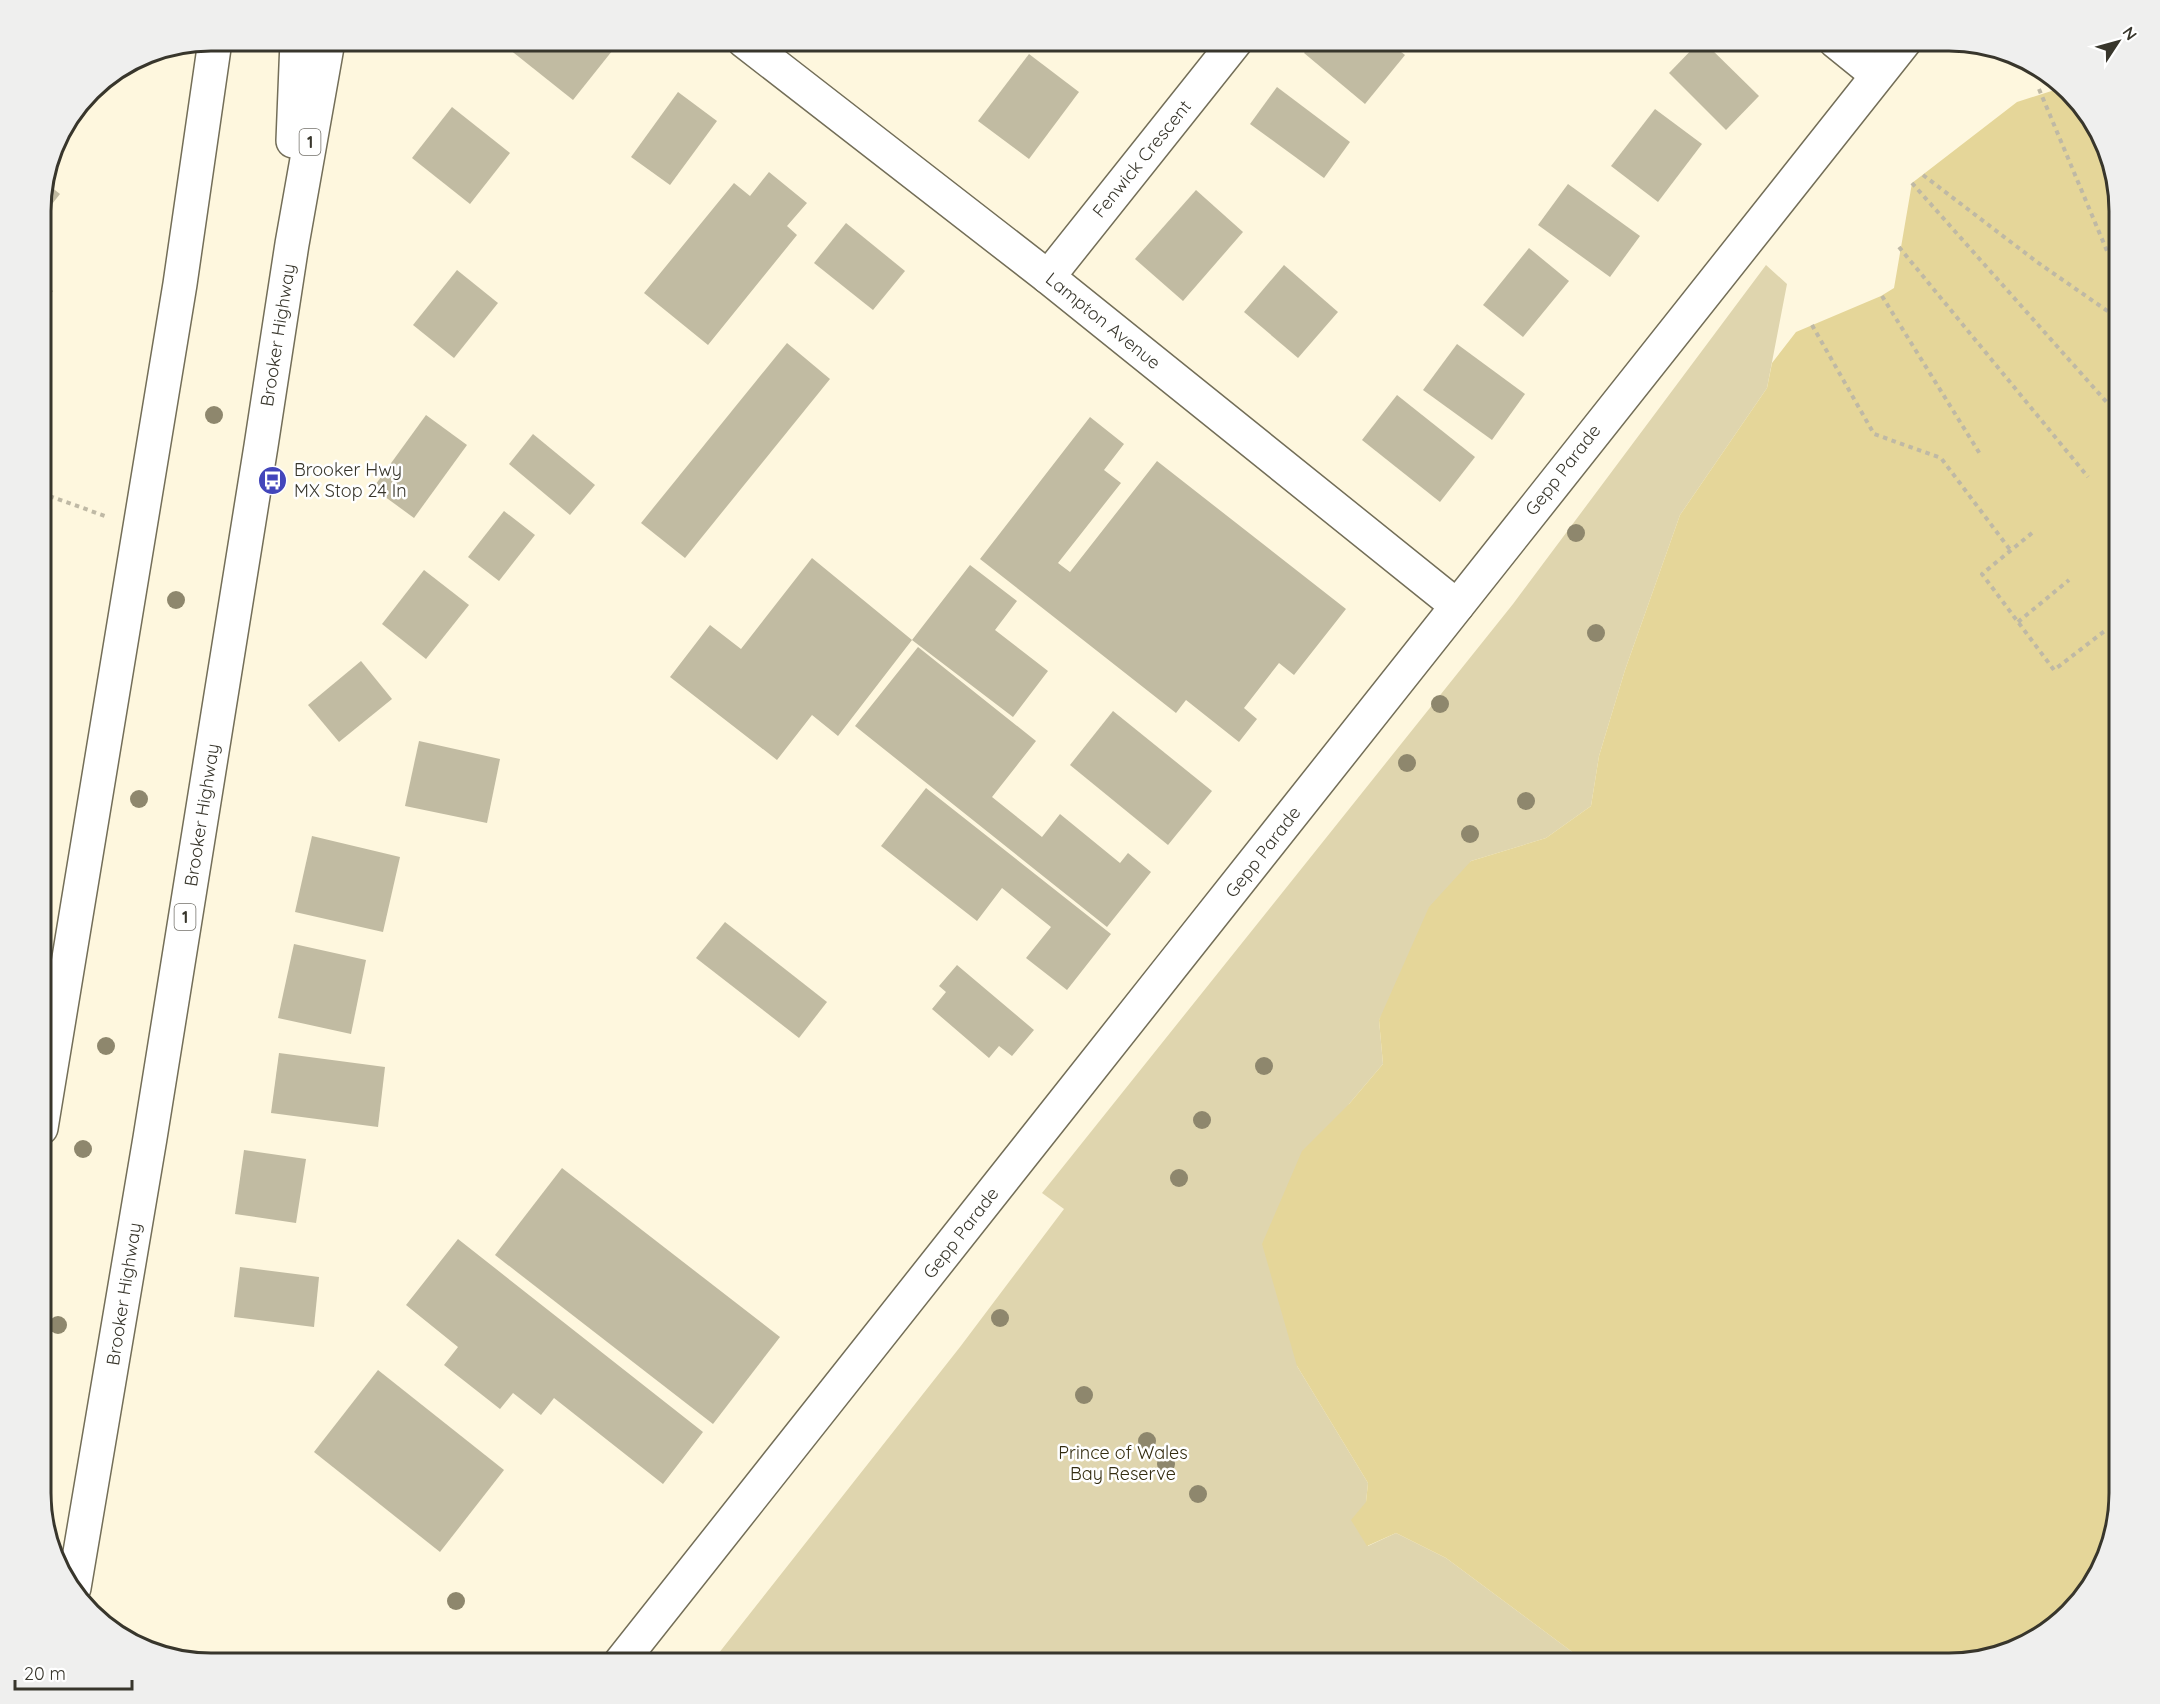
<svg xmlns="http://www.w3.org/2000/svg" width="2160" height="1704" font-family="Quicksand,sans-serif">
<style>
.green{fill:#dfd5ae}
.water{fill:#e5d699}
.building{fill:#c1bba2}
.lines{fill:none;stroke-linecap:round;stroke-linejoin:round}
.street-casing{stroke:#736e58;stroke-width:36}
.highway-casing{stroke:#736e58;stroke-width:36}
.path{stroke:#bfb9a5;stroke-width:4;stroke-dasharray:4.5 4.5;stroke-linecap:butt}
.street{stroke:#fff;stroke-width:33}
.highway{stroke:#fff;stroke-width:33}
.tree{fill:#8e876d}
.labels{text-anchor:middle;stroke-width:5;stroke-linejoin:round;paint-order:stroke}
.shield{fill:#fff;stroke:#74726b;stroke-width:1.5}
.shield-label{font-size:16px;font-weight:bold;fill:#38362c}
.street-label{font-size:18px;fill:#38362c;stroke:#fff}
.poi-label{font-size:18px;fill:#38362c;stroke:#fff;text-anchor:start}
.park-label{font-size:18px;fill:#332c10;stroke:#fff}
.rim{fill:none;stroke:#38362c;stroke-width:3}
</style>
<rect width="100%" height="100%" fill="#fef7de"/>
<path class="green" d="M1766,265L1787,284L1767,388L1680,515L1625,670L1599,756L1591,806L1546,838L1471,861L1379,1020L1383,1064L1349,1104L1297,1366L1368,1483L1366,1502L1368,1546L1396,1533L1446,1558L1587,1663H711L960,1347L1064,1209L1042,1193L1513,604Z"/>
<path class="water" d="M2064,87L2102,136L2119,211V1493L2107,1558L2077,1605L2024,1646L1949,1663H1587L1446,1558L1396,1533L1367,1546L1351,1520L1366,1502L1368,1483L1297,1366L1262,1244L1302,1151L1349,1104L1383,1064L1379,1020L1429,907L1471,861L1546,838L1591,806L1599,756L1625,670L1680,515L1767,388L1772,363L1796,332L1881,296L1894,288L1912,183L2017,102Z"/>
<g class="building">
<path d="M516,41H620L573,100L509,49Z"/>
<path d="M1313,41H1387L1405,55L1365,104L1304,53Z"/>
<path d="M1700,41H1703L1759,96L1726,130L1669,73Z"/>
<path d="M1029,54L1079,92L1029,159L978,121Z"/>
<path d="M1277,87L1350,142L1324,178L1250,124Z"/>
<path d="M678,92L717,121L670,185L631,157Z"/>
<path d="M452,107L510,153L470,204L412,158Z"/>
<path d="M1655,109L1702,144L1658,202L1611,166Z"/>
<path d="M769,172L807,203L787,226L797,235L708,345L644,293L734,183L750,196Z"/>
<path d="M46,183L60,194L41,218V200Z"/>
<path d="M1568,184L1640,236L1610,277L1538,225Z"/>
<path d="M1196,190L1243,232L1183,301L1135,259Z"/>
<path d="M846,223L905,271L873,310L814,263Z"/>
<path d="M1529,248L1569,281L1523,337L1483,305Z"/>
<path d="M1284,265L1338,312L1298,358L1244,312Z"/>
<path d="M457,270L498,303L454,358L413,325Z"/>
<path d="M41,282L53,291L41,307Z"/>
<path d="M787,343L830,379L685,558L641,523Z"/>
<path d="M1457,344L1525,394L1492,440L1423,390Z"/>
<path d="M1397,395L1475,457L1440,502L1362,440Z"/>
<path d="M426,415L467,445L414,518L373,488Z"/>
<path d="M1090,417L1124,444L1104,470L1121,483L1058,563L1070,572L1157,461L1346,609L1294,675L1279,663L1244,708L1257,719L1239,742L1186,700L1176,713L980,559Z"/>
<path d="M533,434L595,485L570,515L509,464Z"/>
<path d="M504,511L535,535L499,581L468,557Z"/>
<path d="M812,558L912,640L838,736L812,715L777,760L670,677L710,625L741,649Z"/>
<path d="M970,565L1017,601L995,630L1048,671L1013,717L912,640Z"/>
<path d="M424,570L469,605L426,659L382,624Z"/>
<path d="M918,647L1036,741L992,797L1042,837L1060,814L1120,863L1128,853L1151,872L1107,927L855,726Z"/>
<path d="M361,661L392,699L339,742L308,705Z"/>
<path d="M1113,711L1212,791L1168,845L1070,765Z"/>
<path d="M419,741L500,759L487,823L405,806Z"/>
<path d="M926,788L1111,934L1067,990L1026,958L1051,927L1002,888L977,921L881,846Z"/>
<path d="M312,836L400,857L383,932L295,912Z"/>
<path d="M725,922L827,1002L799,1038L696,958Z"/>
<path d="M294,944L366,960L351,1034L278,1018Z"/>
<path d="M957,965L1034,1030L1012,1056L999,1046L989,1058L932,1009L946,992L939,986Z"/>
<path d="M279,1053L385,1067L378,1127L271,1113Z"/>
<path d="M244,1150L306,1159L296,1223L235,1214Z"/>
<path d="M562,1168L780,1337L713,1424L495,1255Z"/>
<path d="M458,1239L703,1432L663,1484L554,1398L541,1415L513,1393L500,1409L444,1365L458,1347L406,1305Z"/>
<path d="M240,1267L319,1277L314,1327L234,1317Z"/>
<path d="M378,1370L504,1470L440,1552L314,1452Z"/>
</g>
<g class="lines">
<defs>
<g id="street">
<path d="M744,41L1048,277L1457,606"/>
<path d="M1835,41L1877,75"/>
<path d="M1048,277L1236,41"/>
<path d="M620,1663C1049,1123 1475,580 1905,41"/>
</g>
<g id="highway">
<path d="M293,141L297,41"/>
<path d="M41,1128L180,284L215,41"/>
<path d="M74,1588L150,1138L261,446L292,244L328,41"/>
</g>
</defs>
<use href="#street" class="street-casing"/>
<use href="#highway" class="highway-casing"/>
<g class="path">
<path d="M2039,89L2107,251"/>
<path d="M1923,175L2037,262L2119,319"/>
<path d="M1912,183L2111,407"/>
<path d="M1899,247L2088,477"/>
<path d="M1882,296L1980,454"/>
<path d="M1812,325L1874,434L1941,458L2011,551"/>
<path d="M41,493L105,516"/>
<path d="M2032,533L1982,574L2054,670L2106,630"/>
<path d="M2018,622L2069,580"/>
</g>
<use href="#street" class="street"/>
<use href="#highway" class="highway"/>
</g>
<g class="tree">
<circle cx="214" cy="415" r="9"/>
<circle cx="1576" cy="533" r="9"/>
<circle cx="176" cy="600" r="9"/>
<circle cx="1596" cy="633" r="9"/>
<circle cx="1440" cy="704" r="9"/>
<circle cx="1407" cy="763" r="9"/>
<circle cx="139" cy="799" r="9"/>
<circle cx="1526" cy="801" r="9"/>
<circle cx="1470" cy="834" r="9"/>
<circle cx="106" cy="1046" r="9"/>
<circle cx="1264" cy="1066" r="9"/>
<circle cx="1202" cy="1120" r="9"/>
<circle cx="83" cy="1149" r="9"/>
<circle cx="1179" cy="1178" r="9"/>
<circle cx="1000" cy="1318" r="9"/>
<circle cx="58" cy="1325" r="9"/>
<circle cx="1084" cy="1395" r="9"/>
<circle cx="1147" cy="1441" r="9"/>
<circle cx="1166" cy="1464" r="9"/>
<circle cx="1198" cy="1494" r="9"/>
<circle cx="456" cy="1601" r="9"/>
</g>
<defs>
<symbol id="bus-disc" viewBox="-11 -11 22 22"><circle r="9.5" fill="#4346bb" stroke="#fff"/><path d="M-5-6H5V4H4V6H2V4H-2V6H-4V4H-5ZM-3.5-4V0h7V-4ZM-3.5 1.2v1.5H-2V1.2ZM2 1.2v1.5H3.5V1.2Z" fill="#fff"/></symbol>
</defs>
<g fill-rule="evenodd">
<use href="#bus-disc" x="256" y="464" width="33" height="33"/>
</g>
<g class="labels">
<g class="shield">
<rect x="299.5" y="129" width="21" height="26" rx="4.5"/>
<rect x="174.5" y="904" width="21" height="26" rx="4.5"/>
</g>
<g class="shield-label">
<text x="310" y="148">1</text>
<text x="185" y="923">1</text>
</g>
<g class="street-label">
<text transform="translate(1142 159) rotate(-51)" y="6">Fenwick Crescent</text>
<text transform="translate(1103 321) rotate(39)" y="6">Lampton Avenue</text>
<text transform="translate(278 335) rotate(-81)" y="6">Brooker Highway</text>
<text transform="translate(1563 470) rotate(-52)" y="6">Gepp Parade</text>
<text transform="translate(202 815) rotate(-81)" y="6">Brooker Highway</text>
<text transform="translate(1263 852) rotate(-52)" y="6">Gepp Parade</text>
<text transform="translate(961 1233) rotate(-52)" y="6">Gepp Parade</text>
<text transform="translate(124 1294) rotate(-81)" y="6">Brooker Highway</text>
</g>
<g class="poi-label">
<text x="294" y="476">Brooker Hwy<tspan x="294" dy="21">MX Stop 24 In</tspan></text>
</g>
<g class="park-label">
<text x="1123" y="1459">Prince of Wales<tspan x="1123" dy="21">Bay Reserve</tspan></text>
</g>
</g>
<path d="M0 0H2160V1704H0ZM211 51H1949A160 160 0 0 1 2109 211V1493A160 160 0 0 1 1949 1653H211A160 160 0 0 1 51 1493V211A160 160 0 0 1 211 51Z" fill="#efefee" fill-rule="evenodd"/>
<path class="rim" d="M211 51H1949A160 160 0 0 1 2109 211V1493A160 160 0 0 1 1949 1653H211A160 160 0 0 1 51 1493V211A160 160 0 0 1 211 51Z"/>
<g transform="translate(2118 42) rotate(54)" stroke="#ffffff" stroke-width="4.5" paint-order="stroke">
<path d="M0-4.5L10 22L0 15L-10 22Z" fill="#38362c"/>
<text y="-9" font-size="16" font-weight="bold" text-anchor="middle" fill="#38362c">N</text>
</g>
<path d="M15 1680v9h117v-9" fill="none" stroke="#38362c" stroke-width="3"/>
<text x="24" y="1680" font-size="18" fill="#38362c" stroke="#ffffff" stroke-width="4.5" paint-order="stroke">20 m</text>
</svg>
